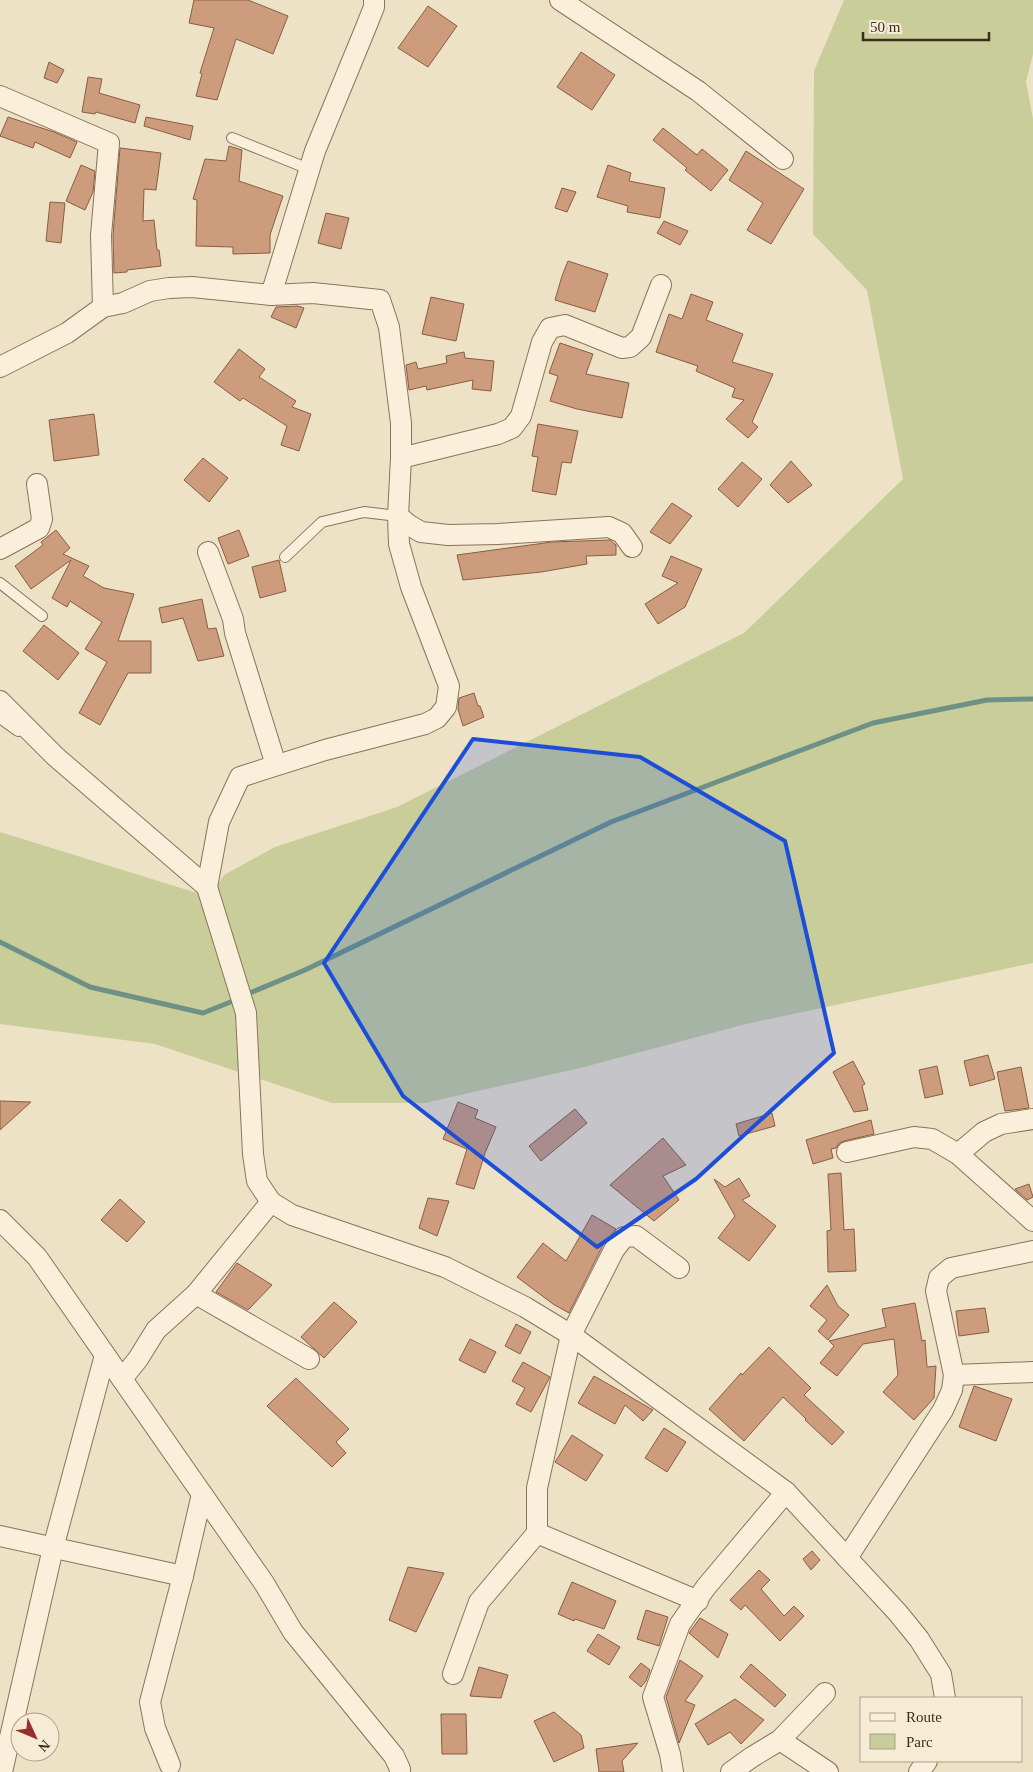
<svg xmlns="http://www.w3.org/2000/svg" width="1033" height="1772" font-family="Georgia,serif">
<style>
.green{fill:#c8cd9a}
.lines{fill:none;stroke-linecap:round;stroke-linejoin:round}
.stream{stroke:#6e9187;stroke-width:5}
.building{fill:#cc9c7c;stroke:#895d42}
.service-casing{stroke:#8a735c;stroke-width:12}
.minor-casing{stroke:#8a735c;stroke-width:22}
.service{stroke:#f9efda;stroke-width:10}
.minor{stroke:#f9efda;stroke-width:20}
.marked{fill:#1d4ed8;fill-opacity:0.2;stroke:#1d4ed8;stroke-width:4;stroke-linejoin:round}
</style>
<rect width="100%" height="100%" fill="#eee2c6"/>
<path class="green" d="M844,0H1033V54L1026,82L1033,119V963L746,1024L580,1068L425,1103H332L155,1044L0,1024V832L210,897L224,875L275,847L397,807L744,633L903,479L867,290L813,234L814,71Z"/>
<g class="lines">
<g class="stream">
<path d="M0,942L90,987L203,1013L238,999"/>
<path d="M245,995L305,970L611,822L873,723L987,700L1033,699"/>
</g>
</g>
<g class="building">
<path d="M194,0H248L288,16L273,54L236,39L217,100L196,96L202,74L200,73L214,28L189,23Z"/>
<path d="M428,6L457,26L428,67L398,48Z"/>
<path d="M581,52L615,75L592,110L557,87Z"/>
<path d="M49,62L64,70L57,83L44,78Z"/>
<path d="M88,77L102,79L99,93L140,105L135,123L96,112L95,114L82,112Z"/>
<path d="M8,117L54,132L77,142L70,158L35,142L33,148L0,136Z"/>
<path d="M146,117L193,126L190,140L144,126Z"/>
<path d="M663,128L697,155L702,149L728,170L711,191L685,170L687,168L653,140Z"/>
<path d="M229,146L242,150L239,181L283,196L270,235V253L233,254V247L196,246L197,200L193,199L205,159L226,161Z"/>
<path d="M120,148L161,153L156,190L144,189L143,221L154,220L157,250H159L161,266L127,270V272L114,273L113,235Z"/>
<path d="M746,151L804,189L771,244L747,230L763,203L729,180Z"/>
<path d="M81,165L95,171L93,192L85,210L66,201Z"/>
<path d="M608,165L631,173L629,181L665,188L660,218L627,212L628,206L597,197Z"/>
<path d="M562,188L576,192L567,212L555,208Z"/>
<path d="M50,202L65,203L61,243L46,241Z"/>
<path d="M326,213L349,218L341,249L318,243Z"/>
<path d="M664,221L688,231L680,245L657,233Z"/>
<path d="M568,261L608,274L595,312L555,300L562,276Z"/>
<path d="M691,294L713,302L706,320L743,334L732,362L773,374L752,422L758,427L748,438L726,419L744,400L732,397L735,388L696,371L698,366L656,352L669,314L682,319Z"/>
<path d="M431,297L464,304L456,341L422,334Z"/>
<path d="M298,306L304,308L296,328L271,317L276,307Z"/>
<path d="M560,343L593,354L586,374L629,383L622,418L577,409L550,401L558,376L549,373Z"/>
<path d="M239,349L265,369L259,377L296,401L292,407L311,414L299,451L281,445L287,426L243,398L240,401L214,382Z"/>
<path d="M464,352L465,358L494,361L491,391L472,389L473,380L427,390L426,386L409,390L406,365L416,362L418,369L447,363L446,356Z"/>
<path d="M94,414L99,455L54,461L49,420Z"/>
<path d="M538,424L578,431L571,463L562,462L556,495L532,491L538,457L532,456Z"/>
<path d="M203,458L228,478L209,502L184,480Z"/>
<path d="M791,461L812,485L788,503L770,485Z"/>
<path d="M742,462L762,479L738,507L718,489Z"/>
<path d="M672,503L692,516L670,544L650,532Z"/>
<path d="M56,530L70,548L63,554L89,566L83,576L104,588L134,594L118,641H151V673H128L100,725L79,713L107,662L85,649L102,622L70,601L67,607L52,598L71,560L31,589L15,566L43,545L41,542Z"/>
<path d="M239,530L249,556L228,564L218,538Z"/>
<path d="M610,540L616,545V555L586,556L587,564L541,572L463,580L457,555L552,542Z"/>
<path d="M671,556L702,569L685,607L658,624L645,604L678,583L662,576Z"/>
<path d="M279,560L286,591L260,598L252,567Z"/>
<path d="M202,599L208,629L216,628L224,656L198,661L183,618L162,623L159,608Z"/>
<path d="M44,625L79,653L58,680L23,651Z"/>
<path d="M474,693L478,706H480L484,717L463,726L458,709L459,698Z"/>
<path d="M988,1055L995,1079L970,1086L964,1061Z"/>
<path d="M853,1061L865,1084L862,1086L868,1110L854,1112L833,1072Z"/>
<path d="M937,1066L943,1094L925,1098L919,1070Z"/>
<path d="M1021,1067L1029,1108L1005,1111L997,1072Z"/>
<path d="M0,1101L31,1102L0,1130Z"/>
<path d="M458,1102L478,1110L475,1118L496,1127L485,1153L474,1189L456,1184L467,1149L443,1139Z"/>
<path d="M575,1109L587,1123L541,1161L529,1146Z"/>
<path d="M772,1113L775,1126L739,1136L736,1124Z"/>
<path d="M871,1120L874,1134L844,1141L839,1143L836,1148L831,1149L833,1158L813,1164L806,1140Z"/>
<path d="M663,1138L686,1165L663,1176L679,1200L654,1221L610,1185Z"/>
<path d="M841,1173L844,1230L854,1229L856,1271L828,1272L827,1231L831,1230L828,1174Z"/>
<path d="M739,1178L750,1196L742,1200L776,1226L749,1261L718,1238L735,1216L714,1179L725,1187Z"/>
<path d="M1029,1184L1033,1197L1027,1200L1015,1189Z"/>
<path d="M428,1198L449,1201L437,1236L419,1228Z"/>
<path d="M120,1199L145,1222L127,1242L101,1220Z"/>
<path d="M592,1215L616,1229L603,1245L569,1313L553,1304L517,1277L543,1243L566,1261Z"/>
<path d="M237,1263L272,1285L248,1310L216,1292Z"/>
<path d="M827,1285L838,1306L849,1315L828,1340L818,1331L827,1320L810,1306Z"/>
<path d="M334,1302L357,1322L324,1358L301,1337Z"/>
<path d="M915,1303L922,1341L925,1340L927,1367L936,1366L934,1398L914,1420L883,1392L898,1375L894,1339L863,1344L837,1376L820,1363L834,1346L829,1341L886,1327L882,1309Z"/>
<path d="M985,1308L989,1332L959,1336L956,1311Z"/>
<path d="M516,1324L531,1332L520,1354L505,1346Z"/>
<path d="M470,1339L496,1352L485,1373L459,1360Z"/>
<path d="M769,1347L811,1388L804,1395L844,1432L832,1445L805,1420L806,1419L783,1397L744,1441L709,1409L741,1373L742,1375Z"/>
<path d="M523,1362L550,1377L531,1412L516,1404L525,1388L512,1381Z"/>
<path d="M594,1376L615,1388L653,1410L643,1421L625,1405L615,1424L578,1403Z"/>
<path d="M296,1378L349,1429L336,1442L346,1453L332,1467L267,1406Z"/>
<path d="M974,1386L1012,1399L996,1441L959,1427Z"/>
<path d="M664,1428L686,1442L667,1472L645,1458Z"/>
<path d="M572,1435L603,1455L586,1481L555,1462Z"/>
<path d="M812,1551L820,1560L811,1570L803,1559Z"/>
<path d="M408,1567L444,1573L416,1632L389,1620Z"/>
<path d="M759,1570L770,1580L761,1589L784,1616L794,1606L804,1616L780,1641L745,1605L741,1610L730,1600Z"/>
<path d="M572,1582L616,1601L604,1629L575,1619L574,1621L558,1614Z"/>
<path d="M646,1610L668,1617L659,1646L637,1639Z"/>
<path d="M700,1618L728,1634L718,1658L689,1633Z"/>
<path d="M598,1634L620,1647L609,1665L587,1651Z"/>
<path d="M680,1660L703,1676L685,1701L695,1705L679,1743L666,1697Z"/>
<path d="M641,1663L650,1670L646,1681L641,1687L629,1677Z"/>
<path d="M751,1664L786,1695L775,1707L740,1677Z"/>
<path d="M479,1667L508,1675L501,1698L470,1696Z"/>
<path d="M735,1699L764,1720L741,1744L730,1732L708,1745L695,1724Z"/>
<path d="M554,1712L581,1735L584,1748L554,1762L534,1721Z"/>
<path d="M441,1714H466L467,1754H442Z"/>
<path d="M638,1743L622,1761L624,1772H599L596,1749Z"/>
</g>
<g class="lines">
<defs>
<g id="service">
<path d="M232,138L309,169"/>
<path d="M285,557L322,522L364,512L398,516"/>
<path d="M0,583L42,616"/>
<path d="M0,718L18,731"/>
</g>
<g id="minor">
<path d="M560,0L698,91L783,159"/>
<path d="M0,96L109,143L101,235L103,307"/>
<path d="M271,295L315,151L364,32L374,7V0"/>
<path d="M0,367L67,333L103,307L123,303L150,291L169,288L192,287L271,295L313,293L380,300L389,327L401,423V458L398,516L399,544L411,587L449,686L446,707L437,718L425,724L325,750L240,777L219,822L207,887"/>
<path d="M401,458L498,434L512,428L521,416L542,342L550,328L565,325L622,348L630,347L641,337L661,285"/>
<path d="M398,516L409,525L421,532L448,535L498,534L609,527L622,533L632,547"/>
<path d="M0,549L39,528L42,519L37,484"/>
<path d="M208,552L233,619L235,633L276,765"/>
<path d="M0,701L56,757L207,887L246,1013L253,1154L257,1181L271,1202L292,1215L445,1267L525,1307L571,1335L786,1492L898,1613L919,1639L941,1674L945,1698"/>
<path d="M847,1152L914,1137L932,1139L958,1154L1033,1221"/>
<path d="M958,1154L984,1132L1001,1124L1033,1119"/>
<path d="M0,1220L37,1257L264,1583L293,1632L394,1756L400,1769V1772"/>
<path d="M196,1294L309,1359"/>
<path d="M954,1375L1033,1372"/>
<path d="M122,1379L138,1359L156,1330L196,1294L271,1202"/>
<path d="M537,1533L698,1601"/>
<path d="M0,1536L183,1576"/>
<path d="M847,1558L943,1410L952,1390L954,1375L936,1291L939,1278L951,1268L1033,1251"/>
<path d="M453,1674L479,1602L537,1533V1488L571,1335L614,1250L624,1237L636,1236L679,1268"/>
<path d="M780,1740L828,1772"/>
<path d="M170,1765L155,1728L150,1702L183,1576L202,1494"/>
<path d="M2,1772L53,1548L105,1355"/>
<path d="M673,1772L670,1754L653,1697L680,1624L706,1587L786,1492"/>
<path d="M731,1772L752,1757L780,1740L825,1693"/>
<path d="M919,1772L927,1761"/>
</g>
</defs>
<use href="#service" class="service-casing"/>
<use href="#minor" class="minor-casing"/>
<use href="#service" class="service"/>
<use href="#minor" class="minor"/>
</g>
<path class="marked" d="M473,739L640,757L785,841L834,1053L696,1179L597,1247L403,1096L324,963Z"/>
<rect x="860" y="1697" width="162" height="65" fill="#f6ecd6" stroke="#ab9f8d"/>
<rect x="870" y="1713" width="25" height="8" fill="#f9efda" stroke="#ab9f8d"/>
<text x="906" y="1722" font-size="15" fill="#3a2c1f">Route</text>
<rect x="870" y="1734" width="25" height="15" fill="#c8cd9a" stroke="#ab9f8d"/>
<text x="906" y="1747" font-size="15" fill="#3a2c1f">Parc</text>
<g transform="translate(35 1737) rotate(134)"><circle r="24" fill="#f6ecd6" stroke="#ab9f8d"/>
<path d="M0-4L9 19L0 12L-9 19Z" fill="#992c2e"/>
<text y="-8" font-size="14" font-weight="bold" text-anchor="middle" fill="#3a2c1f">N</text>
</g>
<path d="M863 32v8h126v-8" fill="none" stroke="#3a2c1f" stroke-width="2.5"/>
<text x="870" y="32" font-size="15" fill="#3a2c1f" stroke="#f6ecd6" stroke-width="4" paint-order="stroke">50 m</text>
</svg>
